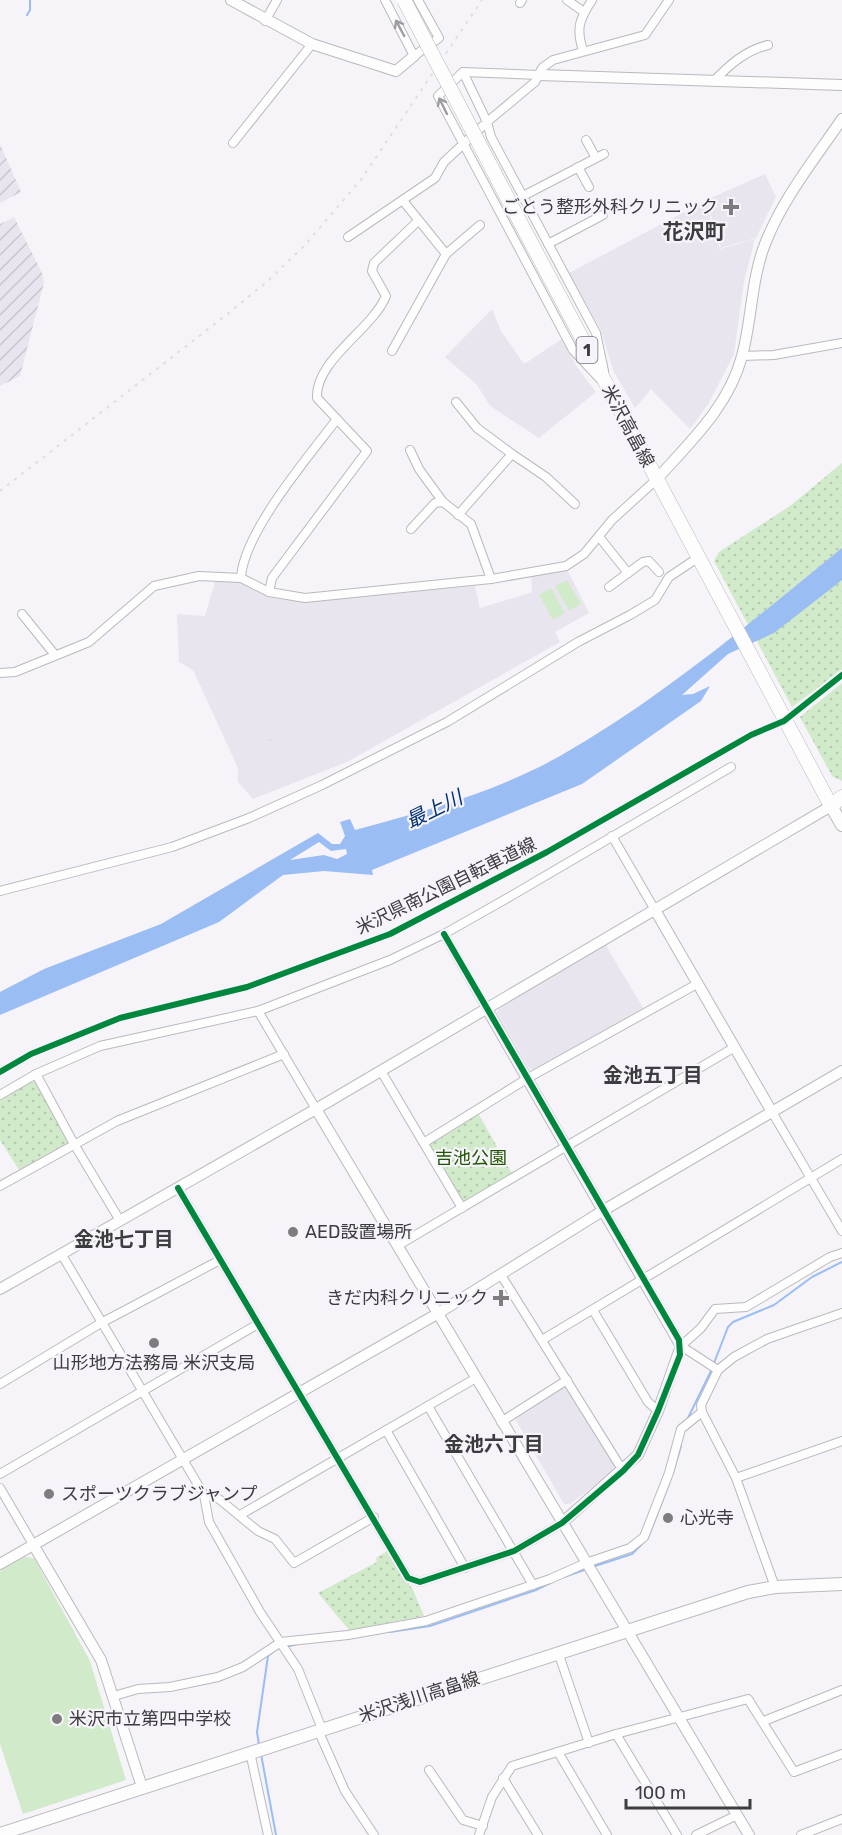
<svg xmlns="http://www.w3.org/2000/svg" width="842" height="1835" font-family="Rubik,'Noto Sans JP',sans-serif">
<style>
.built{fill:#e9e5ef}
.industrial{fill:url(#industrial-furrows)}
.grass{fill:url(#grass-dots)}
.garden{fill:#d1eac9}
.water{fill:#9abdf4;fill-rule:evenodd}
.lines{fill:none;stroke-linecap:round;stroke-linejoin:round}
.stream{stroke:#9abdf4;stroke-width:2}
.minor-casing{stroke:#bab9bc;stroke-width:10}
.tertiary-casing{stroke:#bab9bc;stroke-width:12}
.secondary-casing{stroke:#bab9bc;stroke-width:14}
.primary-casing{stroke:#bab9bc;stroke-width:15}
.minor{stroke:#fefdfe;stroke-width:8}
.tertiary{stroke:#fefdfe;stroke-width:10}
.secondary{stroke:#fefdfe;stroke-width:12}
.primary{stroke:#fefdfe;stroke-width:14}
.rail{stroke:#dededf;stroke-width:2;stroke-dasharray:3 6;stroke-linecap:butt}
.primary-bridge-casing{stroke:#bab9bc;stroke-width:15;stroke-linecap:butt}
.primary-bridge{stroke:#fefdfe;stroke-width:14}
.cycleway-casing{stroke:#f6f3fa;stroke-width:10}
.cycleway{stroke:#00873e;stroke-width:6}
.oneway{stroke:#9e9c9e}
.poi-dot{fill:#7e7c7f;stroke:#f6f3fa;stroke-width:2}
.labels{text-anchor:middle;stroke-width:4.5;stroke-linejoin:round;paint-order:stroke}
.shield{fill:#f6f3fa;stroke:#747376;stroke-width:1.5}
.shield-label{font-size:16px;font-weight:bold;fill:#3d3c3e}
.poi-label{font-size:18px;fill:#3d3c3e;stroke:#f6f3fa;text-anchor:start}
.street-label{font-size:18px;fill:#3d3c3e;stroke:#f6f3fa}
.park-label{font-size:18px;fill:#205600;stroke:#f6f3fa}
.water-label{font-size:20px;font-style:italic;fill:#003273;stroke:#f6f3fa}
.neighbourhood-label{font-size:20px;font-weight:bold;fill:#3d3c3e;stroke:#f6f3fa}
.quarter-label{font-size:21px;font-weight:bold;fill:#3d3c3e;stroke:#f6f3fa}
</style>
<defs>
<pattern id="industrial-furrows" width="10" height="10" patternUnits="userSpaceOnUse" patternTransform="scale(1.5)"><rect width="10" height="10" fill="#e9e5ef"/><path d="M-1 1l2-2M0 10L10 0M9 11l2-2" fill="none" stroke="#c9c5ce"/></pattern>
<pattern id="grass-dots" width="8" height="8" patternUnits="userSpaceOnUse" patternTransform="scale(1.5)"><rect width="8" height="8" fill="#d1eac9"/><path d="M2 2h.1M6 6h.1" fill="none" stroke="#b4caae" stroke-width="1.8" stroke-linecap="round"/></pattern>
</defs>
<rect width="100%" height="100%" fill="#f6f4f9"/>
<g class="built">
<path d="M765,174L776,197L756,238L721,248L706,200Z"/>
<path d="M705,201L720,249L755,239L744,282L734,354L709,403L690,429L651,389L635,408L613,370L601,331L569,273Z"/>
<path d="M492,309L501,331L524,364L562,339L577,367L596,392L539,438L490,406L477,385L445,357Z"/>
<path d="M567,569L589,613L555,632L560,642L347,762L253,799L238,782V768L193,670L179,662L177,614L205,616L216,578L238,581L267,597L302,602L475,586L480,608L532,592L531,574Z"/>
<path d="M605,944L643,1008L534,1070L529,1068L497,1013L499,1005Z"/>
<path d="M563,1386L568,1388L614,1465L613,1472L570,1504H564L514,1417Z"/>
</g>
<g class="industrial">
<path d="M0,144L21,192L0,203Z"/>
<path d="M14,217L42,273L44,283L20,376L0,386V224Z"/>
</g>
<g class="grass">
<path d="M842,463V670L792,707L714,561L719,552L790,506Z"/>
<path d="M842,683V781L832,776L800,717Z"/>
<path d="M29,1081L35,1082L69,1142L19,1170L0,1140V1099Z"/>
<path d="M478,1113L513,1175L464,1203L428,1142Z"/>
<path d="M387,1551L413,1590L424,1616L349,1630L318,1593L377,1562L376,1558Z"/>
</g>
<g class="garden">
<path d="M567,580L581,604L569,611L555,586Z"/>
<path d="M551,588L565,613L553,620L539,595Z"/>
<path d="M25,1557L34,1558L90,1661L126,1780L23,1814L0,1744V1571Z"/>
</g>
<path class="water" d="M842,548V580L774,633L728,654L682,695L693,694L710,686L701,701L582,784L372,870L373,875L324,871L283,875L219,922L0,1015V992L44,969L161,924L318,833L332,844H340L345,836L340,822L350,819L355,830C425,811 496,792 560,756C662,698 751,622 842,548ZM319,842L331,851L346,849L347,854L337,859L324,855L290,860Z"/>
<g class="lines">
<g class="stream">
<path d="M27,15L30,10V0"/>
<path d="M714,1363L728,1327L733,1322L774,1305L812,1277L842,1262"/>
<path d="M687,1420L712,1369"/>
<path d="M673,1473L681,1446"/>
<path d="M592,1567L632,1554L648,1538L669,1484"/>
<path d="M561,1578L587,1569"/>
<path d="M390,1632L430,1626L536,1590L550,1583"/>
<path d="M286,1647L298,1644"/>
<path d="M259,1745L257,1732L268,1656L273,1652"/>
<path d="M261,1754L276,1835"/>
</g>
<defs>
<g id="minor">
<path d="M385,0L414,56L439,38L418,0"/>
<path d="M567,0L584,12"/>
<path d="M520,3L522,0"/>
<path d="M265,21L277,0"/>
<path d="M583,51C576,28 579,20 592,0"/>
<path d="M539,75L463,72L438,96L573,350L600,379"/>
<path d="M714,81C729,65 746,50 768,45"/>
<path d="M586,140L596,158"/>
<path d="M233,143L312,44"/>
<path d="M578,167L589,187"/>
<path d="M523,196L604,154"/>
<path d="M348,237L435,178L444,162L487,122L463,72"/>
<path d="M548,244L603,215"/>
<path d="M446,254L480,225"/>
<path d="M392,351L446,254L404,202"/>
<path d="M742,356L774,355L842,343"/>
<path d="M604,371L596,333L491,137L487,122L535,82L542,68L553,60L645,35L669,0"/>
<path d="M456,402L477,428L512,454"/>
<path d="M410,450L419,469L443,502L471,524L491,579"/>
<path d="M458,515L512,454L546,477L575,504"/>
<path d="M411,529L435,503L443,502"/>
<path d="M600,538L628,573L609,587"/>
<path d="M628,573L643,562L649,561L659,572"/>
<path d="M241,578C243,533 309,456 337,419"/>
<path d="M269,592L272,578L367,451L317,398C315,360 372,330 386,296L372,271L374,263L418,221"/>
<path d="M22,614L55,655"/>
<path d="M0,673L15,672L89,642L154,586L199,576L241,578L269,592L305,598L491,579L566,566L584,554L612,520L657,479"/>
<path d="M612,836L655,910"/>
<path d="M0,891L172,847L249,818L322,785L447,722L578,642L630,615L655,600L669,577L699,557"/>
<path d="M444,934L487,1009"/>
<path d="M258,1011L316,1109"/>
<path d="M381,1071L462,1208"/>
<path d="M36,1074L74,1144L119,1219"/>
<path d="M0,1095L36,1074L100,1046L258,1011L390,960L444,934L511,896L731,767"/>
<path d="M772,1112L842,1231"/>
<path d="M425,1142L528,1078L697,984"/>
<path d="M0,1186L117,1121L284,1054"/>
<path d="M178,1188L408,1578L420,1582L514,1551L562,1523"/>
<path d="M397,1246L735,1047"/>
<path d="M62,1255L204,1495L209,1522L260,1612L298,1669L322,1729"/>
<path d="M501,1275L623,1471"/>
<path d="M593,1310L648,1402L658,1411"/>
<path d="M542,1340L842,1159"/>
<path d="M718,1370L681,1346L701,1328L715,1309L746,1307L830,1257L842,1253"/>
<path d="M0,1384L101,1323L220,1260"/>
<path d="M428,1406L533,1585"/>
<path d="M501,1422L567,1380"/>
<path d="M386,1430L465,1568"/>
<path d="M0,1474L258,1324"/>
<path d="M736,1478L842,1441"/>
<path d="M0,1488L34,1546"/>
<path d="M204,1495L219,1499L258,1531L275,1539L294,1563L374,1517"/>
<path d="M240,1515L476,1378"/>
<path d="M775,1587L736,1478L702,1412L701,1405L718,1370L734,1357L767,1339L842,1313"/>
<path d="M558,1652L589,1743"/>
<path d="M114,1696L138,1689L170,1687L218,1677L243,1667L281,1642L348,1635L426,1621L550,1579L586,1563L630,1548L644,1537L669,1473L681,1429L702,1412"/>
<path d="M764,1721L842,1690"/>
<path d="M318,1730L345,1791L374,1835"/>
<path d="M616,1734L677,1835"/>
<path d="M250,1752L268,1835"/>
<path d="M558,1752L607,1835"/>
<path d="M429,1770L463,1820L483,1826"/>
<path d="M503,1778L538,1835"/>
<path d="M479,1835L492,1797L512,1766L616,1734L748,1699L794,1772L842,1754"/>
<path d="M696,1835L737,1815"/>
<path d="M801,1835L842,1819"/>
</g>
<g id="tertiary">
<path d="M231,0L312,44L396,71L414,56"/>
<path d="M539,75L842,85"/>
<path d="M657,479C690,442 729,406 742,356C752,319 751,280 765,244C783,198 814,160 842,119"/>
<path d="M655,910L772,1112"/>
<path d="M487,1009L681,1346L658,1411L638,1455L562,1523"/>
<path d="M316,1109L749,1835"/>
<path d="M0,1289L316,1109L831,806"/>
<path d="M34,1546L101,1660L142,1787"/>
<path d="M0,1564L437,1314L604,1210L842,1071"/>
</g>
<g id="secondary">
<path d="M831,806L842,825"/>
<path d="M0,1834L748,1592L775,1587L842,1584"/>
</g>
<path id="primary" d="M519,220L831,806L842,797"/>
</defs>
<use href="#minor" class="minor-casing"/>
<use href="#tertiary" class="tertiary-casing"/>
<use href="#secondary" class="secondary-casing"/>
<use href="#primary" class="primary-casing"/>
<use href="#minor" class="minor"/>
<use href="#tertiary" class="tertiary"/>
<use href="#secondary" class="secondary"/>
<use href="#primary" class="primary"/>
<g class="rail">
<path d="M0,491L230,312L269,280L304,246L360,181L482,0"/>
<path d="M269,740L279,739"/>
</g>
<defs>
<path id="primary-bridge" d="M404,0L519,220"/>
</defs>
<use href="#primary-bridge" class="primary-bridge-casing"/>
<use href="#primary-bridge" class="primary-bridge"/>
<defs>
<g id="cycleway">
<path d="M0,1072L31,1054L120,1018L247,987L390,934L547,852L751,735L784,721L842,675"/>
<path d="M178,1188L408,1578L420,1582L514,1551L562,1523L623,1471L638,1455L658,1411L680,1355L679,1340L444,934"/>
</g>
</defs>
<use href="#cycleway" class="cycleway-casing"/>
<use href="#cycleway" class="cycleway"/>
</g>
<defs><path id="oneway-shaft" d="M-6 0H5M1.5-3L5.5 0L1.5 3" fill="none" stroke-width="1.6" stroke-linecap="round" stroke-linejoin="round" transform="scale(1.5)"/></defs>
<g class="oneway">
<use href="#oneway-shaft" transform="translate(400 28) rotate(-118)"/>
<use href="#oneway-shaft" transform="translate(443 106) rotate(-116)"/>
</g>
<g class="poi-dot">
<path d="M728 198h6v6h6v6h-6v6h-6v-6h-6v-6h6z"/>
<circle cx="293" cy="1232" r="6"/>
<path d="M498 1289h6v6h6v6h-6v6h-6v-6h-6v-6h6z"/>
<circle cx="154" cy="1343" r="6"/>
<circle cx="49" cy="1494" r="6"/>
<circle cx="668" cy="1518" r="6"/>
<circle cx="57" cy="1719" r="6"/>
</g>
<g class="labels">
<rect class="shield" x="576.5" y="337" width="21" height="26" rx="4.5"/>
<g class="shield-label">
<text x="587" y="356">1</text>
</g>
<g class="poi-label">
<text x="718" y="213" text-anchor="end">ごとう整形外科クリニック</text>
<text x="305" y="1238">AED設置場所</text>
<text x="488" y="1304" text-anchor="end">きだ内科クリニック</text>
<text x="154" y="1369" text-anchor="middle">山形地方法務局 米沢支局</text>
<text x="61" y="1500">スポーツクラブジャンプ</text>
<text x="680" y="1524">心光寺</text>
<text x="69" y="1725">米沢市立第四中学校</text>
</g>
<g class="street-label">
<text transform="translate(628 426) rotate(62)" y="6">米沢高畠線</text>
<text transform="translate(446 886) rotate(-26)" y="6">米沢県南公園自転車道線</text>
<text transform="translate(419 1697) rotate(-18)" y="6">米沢浅川高畠線</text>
</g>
<g class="park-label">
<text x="471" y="1164">吉池公園</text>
</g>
<g class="water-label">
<text transform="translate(434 809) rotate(-26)" y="7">最上川</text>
</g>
<g class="neighbourhood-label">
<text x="653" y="1082">金池五丁目</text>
<text x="124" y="1246">金池七丁目</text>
<text x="494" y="1451">金池六丁目</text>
</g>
<g class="quarter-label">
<text x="694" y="239">花沢町</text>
</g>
</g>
<path d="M626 1799v9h124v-9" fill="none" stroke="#3d3c3e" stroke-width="3"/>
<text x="635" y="1799" font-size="18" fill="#3d3c3e" stroke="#f6f3fa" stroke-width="4.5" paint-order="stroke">100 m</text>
</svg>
